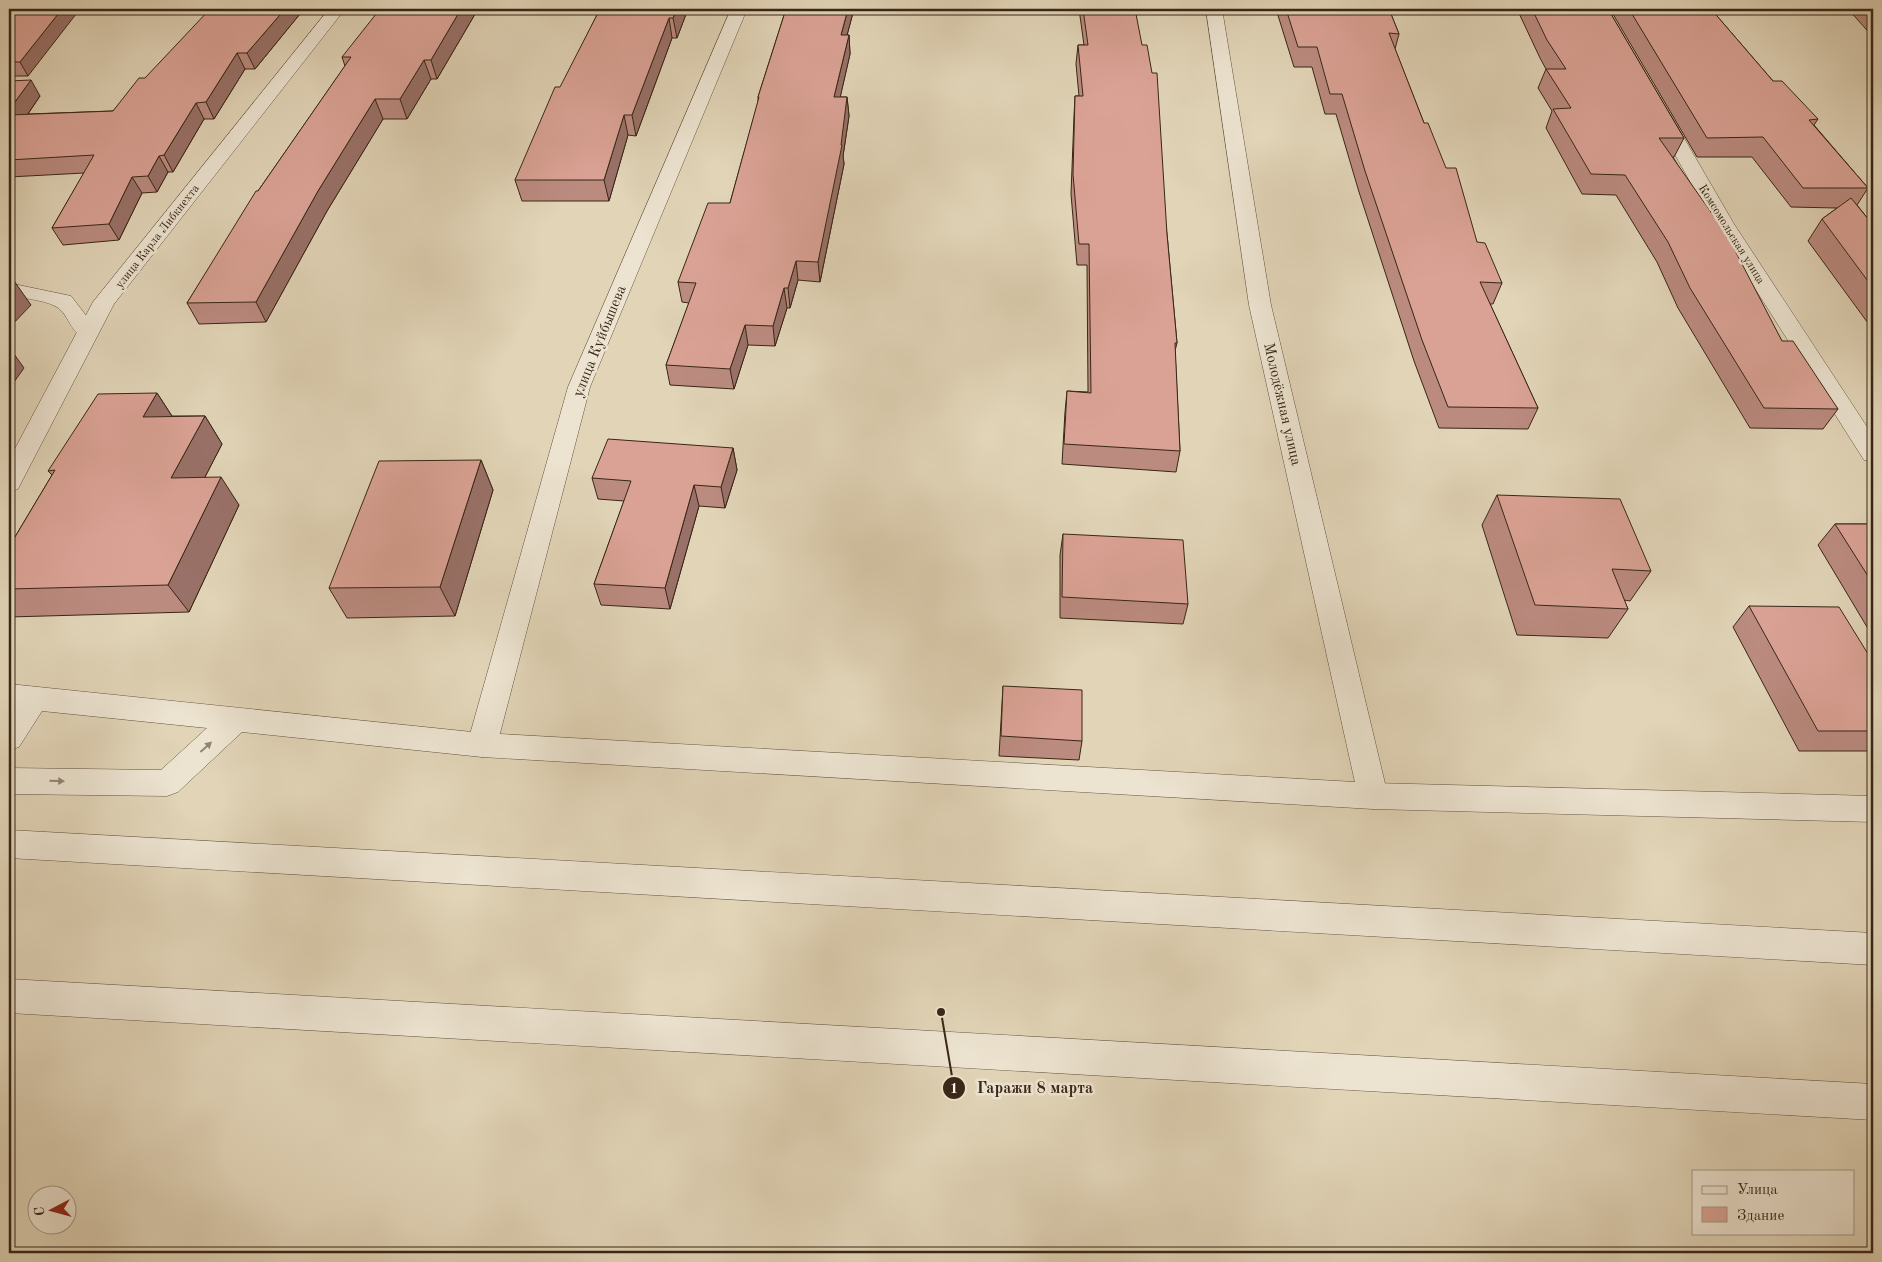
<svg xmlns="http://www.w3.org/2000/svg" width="1882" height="1262" font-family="'Old Standard TT',serif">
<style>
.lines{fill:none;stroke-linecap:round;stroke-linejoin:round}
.lane-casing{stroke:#63523e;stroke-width:1}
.street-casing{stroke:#63523e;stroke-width:1}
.lane{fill:#ece3d0;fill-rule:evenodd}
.street{fill:#ece3d0;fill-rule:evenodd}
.wall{fill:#bb8b80;stroke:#392616}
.shaded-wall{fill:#997168;stroke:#392616}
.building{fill:#daa295;stroke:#392616}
.oneway{fill:#928473}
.labels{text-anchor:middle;stroke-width:5;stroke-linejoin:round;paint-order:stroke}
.far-street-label{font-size:12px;fill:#392616;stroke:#ece3d0}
.street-label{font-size:15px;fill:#392616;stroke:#ece3d0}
.leader{fill:none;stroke:#392616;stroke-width:2}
.callout-dot{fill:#392616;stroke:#ece3d0;stroke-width:2}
.mark-label{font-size:15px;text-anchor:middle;font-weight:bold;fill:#fff}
.callout-label{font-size:16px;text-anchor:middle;font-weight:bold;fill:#392616;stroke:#ece3d0;stroke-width:5;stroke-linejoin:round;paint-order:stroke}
</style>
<rect width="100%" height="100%" fill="#e1d4b7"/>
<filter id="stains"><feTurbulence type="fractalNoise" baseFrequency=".004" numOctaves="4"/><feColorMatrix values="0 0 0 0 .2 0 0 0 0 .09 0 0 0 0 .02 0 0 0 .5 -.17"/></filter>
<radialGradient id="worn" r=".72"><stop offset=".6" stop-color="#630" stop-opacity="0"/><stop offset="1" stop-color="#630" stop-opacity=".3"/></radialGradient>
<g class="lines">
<defs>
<g id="lane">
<path d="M9,283L71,296L98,331L95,336C69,342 72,314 55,306C44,300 21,298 9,295Z"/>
<path d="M9,684L482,733L1373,783L1873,796V822L1373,809L482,757L242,732L178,792L167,796L9,794V768L161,770L207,728L42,711L19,747L9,750V714L13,708H9Z"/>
<path d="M9,830L1873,933V965L9,858Z"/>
<path d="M9,979L1873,1084V1120L9,1013Z"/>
</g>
<g id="street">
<path d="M329,9H345L114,304L21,483L18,489L9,492V460L93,302Z"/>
<path d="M731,9H747L590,387L497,745L492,754L482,757L472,754L467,745L568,387Z"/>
<path d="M1206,9H1222L1271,305L1388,796L1384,805L1373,809L1362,805L1358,796L1249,305Z"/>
<path d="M1661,109L1667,110L1670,114L1734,224L1873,436V462L1864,460L1714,224L1652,114L1655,110Z"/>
</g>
</defs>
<use href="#lane" class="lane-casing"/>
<use href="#street" class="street-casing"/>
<use href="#lane" class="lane"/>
<use href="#street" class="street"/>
</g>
<g class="wall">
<path d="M304,9L255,69H245L214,119H204L173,172H168L157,192L142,193L119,240L63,245L52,228L84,173L9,177V81L40,96L28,114L113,111L145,78Z"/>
<path d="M478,9L437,79H431L407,119H383L327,211L266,322L199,324L187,303L258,191L345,66L342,57Z"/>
<path d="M600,9H688L677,38H672L636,136L628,135L609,201H522L515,180Z"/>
<path d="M786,9H854L847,35H849L850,54L840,97H847L849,116L843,156L844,164L820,282L798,280L790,308H787L775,346L748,345L734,389L670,385L666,365L689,303L682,302L678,282L730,203L758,102V97Z"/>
<path d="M1079,9H1135L1167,234L1177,343L1175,351L1180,451L1176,472L1062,464L1065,412L1067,391L1088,392L1087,265H1077L1071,194L1074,116L1075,96H1079L1076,64L1078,45H1084Z"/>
<path d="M1276,9H1389L1399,34L1395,49L1424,123L1477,242L1502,283L1493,304H1490L1538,408L1528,429L1439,428L1414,361L1359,192L1336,114H1325L1312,67H1294Z"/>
<path d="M1517,9H1608L1684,138L1674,157H1673L1782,341L1838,409L1823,429L1750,428L1678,308L1657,262L1616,195L1582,194L1546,128L1552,111L1538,88L1546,69L1540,58Z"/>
<path d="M1610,9H1711L1773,81L1818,119L1814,125L1868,188L1857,205L1873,225V330L1808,241L1822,219L1837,208L1791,207L1752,157H1697Z"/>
<path d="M1848,9H1873V37Z"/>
<path d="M9,12L28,76H9Z"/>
<path d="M157,393L172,416H205L222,444L205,477L239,505L189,612L9,617V547L52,475L48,471Z"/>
<path d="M733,448L737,470L725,508L699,506L670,609L601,605L594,584L624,501L598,499L592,478Z"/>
<path d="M481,460L493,490L455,616L347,618L329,588Z"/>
<path d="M1497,495L1651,571L1630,601L1624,600L1628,609L1608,638L1517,635L1482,525Z"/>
<path d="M1835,524H1873V637L1818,545Z"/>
<path d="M1063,534L1188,604L1183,624L1060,618V555Z"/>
<path d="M1749,606L1873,662V751H1799L1733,627Z"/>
<path d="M1003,686L1082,741L1079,760L999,756Z"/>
</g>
<g class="shaded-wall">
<path d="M62,9H80L28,76L20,62Z"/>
<path d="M285,9H304L255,69L247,53Z"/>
<path d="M461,9H478L437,79L431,60Z"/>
<path d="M677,9H688L677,38L673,18Z"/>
<path d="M848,9H854L842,54L841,35Z"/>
<path d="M669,18L672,38L636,136L632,115Z"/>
<path d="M849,35L850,54L836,116L834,97Z"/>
<path d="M237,53L245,69L214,119L206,102Z"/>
<path d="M424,60L431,79L407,119L400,99Z"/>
<path d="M31,80L40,96L16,131L9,120V110Z"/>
<path d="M847,97L849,116L843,156L844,164L820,282L818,262Z"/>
<path d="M375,99L383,119L327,211L266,322L256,302L318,191Z"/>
<path d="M196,103L204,119L173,172L164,155Z"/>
<path d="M624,115L628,135L609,201L604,180Z"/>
<path d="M159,156L168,172L157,192L148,176Z"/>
<path d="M132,177L142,193L119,240L109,224Z"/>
<path d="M796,261L798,280L790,308L788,288Z"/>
<path d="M12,278L31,305L9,328V281Z"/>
<path d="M784,288L787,308L775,346L773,326Z"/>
<path d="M745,325L748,345L734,389L730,369Z"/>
<path d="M9,347L24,368L9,389Z"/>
<path d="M157,393L175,421L143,417Z"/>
<path d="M205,416L222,444L190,506L171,478Z"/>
<path d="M733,448L737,470L725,508L721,487Z"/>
<path d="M481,460L493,490L455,616L440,587Z"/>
<path d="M221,477L239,505L189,612L168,585Z"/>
<path d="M694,485L699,506L670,609L665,588Z"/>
</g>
<g class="building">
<path d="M12,9H62L20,62H9V12Z"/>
<path d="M210,9H285L247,53H237L206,102L196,103L164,155L159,156L148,176L132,177L109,224L52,228L94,155L9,160V115L113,111L139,78H145Z"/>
<path d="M380,9H461L431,60H424L400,99H375L318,191L256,302L187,303L256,191H258L351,57H342Z"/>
<path d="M600,9H677L673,18H669L632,115H624L604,180H515L555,87H560Z"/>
<path d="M786,9H848L841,35H849L834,97H847L841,145H842L818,262L796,261L788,288H784L773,326L745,325L730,369L666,365L696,283L678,282L708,203H730L759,97H758Z"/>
<path d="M1083,9H1135L1142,45H1147L1152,73H1157L1167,234L1177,343H1175L1180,451L1064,444L1067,391L1091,393L1089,244H1079L1073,174L1075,96H1083L1078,45H1088Z"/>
<path d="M1286,9H1389L1399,34L1389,33L1424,123H1428L1446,168H1456L1477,242L1485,243L1502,283L1480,282L1538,408L1448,407L1422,340L1365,171L1342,94H1330L1317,47H1298Z"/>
<path d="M1532,9H1608L1684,138H1659L1727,235L1782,341H1793L1838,409L1764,408L1690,288L1668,242L1625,175L1591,174L1553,109L1571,108L1546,69H1566L1547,40Z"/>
<path d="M1629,9H1711L1773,81H1782L1818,119L1809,120L1868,188H1803L1763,137L1707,138Z"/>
<path d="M31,80L9,110V81Z"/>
<path d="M1851,198L1873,225V288L1822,219Z"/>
<path d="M157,393L143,417L205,416L171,478L221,477L168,585L9,589V547L55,470L48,471L98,394Z"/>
<path d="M608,439L733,448L721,487L694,485L665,588L594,584L631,481L592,478Z"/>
<path d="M481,460L440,587L329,588L379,461Z"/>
<path d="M1497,495L1620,499L1651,571L1612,569L1628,609L1535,605Z"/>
<path d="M1835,524H1873V584Z"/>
<path d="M1063,534L1183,540L1188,604L1062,597Z"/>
<path d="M1749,606L1839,607L1873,662V731H1818Z"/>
<path d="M1003,686L1082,690V741L1001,736Z"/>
</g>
<defs><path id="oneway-solid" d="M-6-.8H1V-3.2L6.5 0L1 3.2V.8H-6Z" transform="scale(1.25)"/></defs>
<g class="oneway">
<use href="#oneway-solid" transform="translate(206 747) rotate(-42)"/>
<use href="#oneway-solid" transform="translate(57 781) rotate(1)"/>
</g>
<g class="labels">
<g class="far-street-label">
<text transform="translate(1732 234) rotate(58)" y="4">Комсомольская улица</text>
<text transform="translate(157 236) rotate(-52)" y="4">улица Карла Либкнехта</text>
</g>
<g class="street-label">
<text transform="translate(599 341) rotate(-68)" y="5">улица Куйбышева</text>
<text transform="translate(1283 404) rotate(77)" y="5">Молодёжная улица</text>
</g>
</g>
<path class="leader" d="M941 1012L954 1088"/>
<g class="callout-dot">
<circle cx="941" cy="1012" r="5"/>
<circle cx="954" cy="1088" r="12"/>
</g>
<g class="mark-label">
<text x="954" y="1093">1</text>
</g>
<g class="callout-label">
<text x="1035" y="1093">Гаражи 8 марта</text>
</g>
<rect width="1882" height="1262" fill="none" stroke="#e1d4b7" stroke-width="30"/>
<rect x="10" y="10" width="1862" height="1242" fill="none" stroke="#392616" stroke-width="2.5"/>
<rect x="15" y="15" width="1852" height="1232" fill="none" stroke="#392616"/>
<rect x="1692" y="1170" width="162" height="65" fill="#ece3d0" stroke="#a49786"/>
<rect x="1702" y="1186" width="25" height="8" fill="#ece3d0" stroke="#a49786"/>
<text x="1737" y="1194" font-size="15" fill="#392616">Улица</text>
<rect x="1702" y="1207" width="25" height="15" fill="#daa295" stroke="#a49786"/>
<text x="1737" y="1220" font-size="15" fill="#392616">Здание</text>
<g transform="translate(52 1210) rotate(264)"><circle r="24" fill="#ece3d0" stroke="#a49786"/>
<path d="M0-4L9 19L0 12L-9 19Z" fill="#8f2418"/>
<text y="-8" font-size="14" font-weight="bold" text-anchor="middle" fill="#392616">С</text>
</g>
<rect width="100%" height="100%" filter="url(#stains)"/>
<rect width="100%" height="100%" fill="url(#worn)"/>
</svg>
